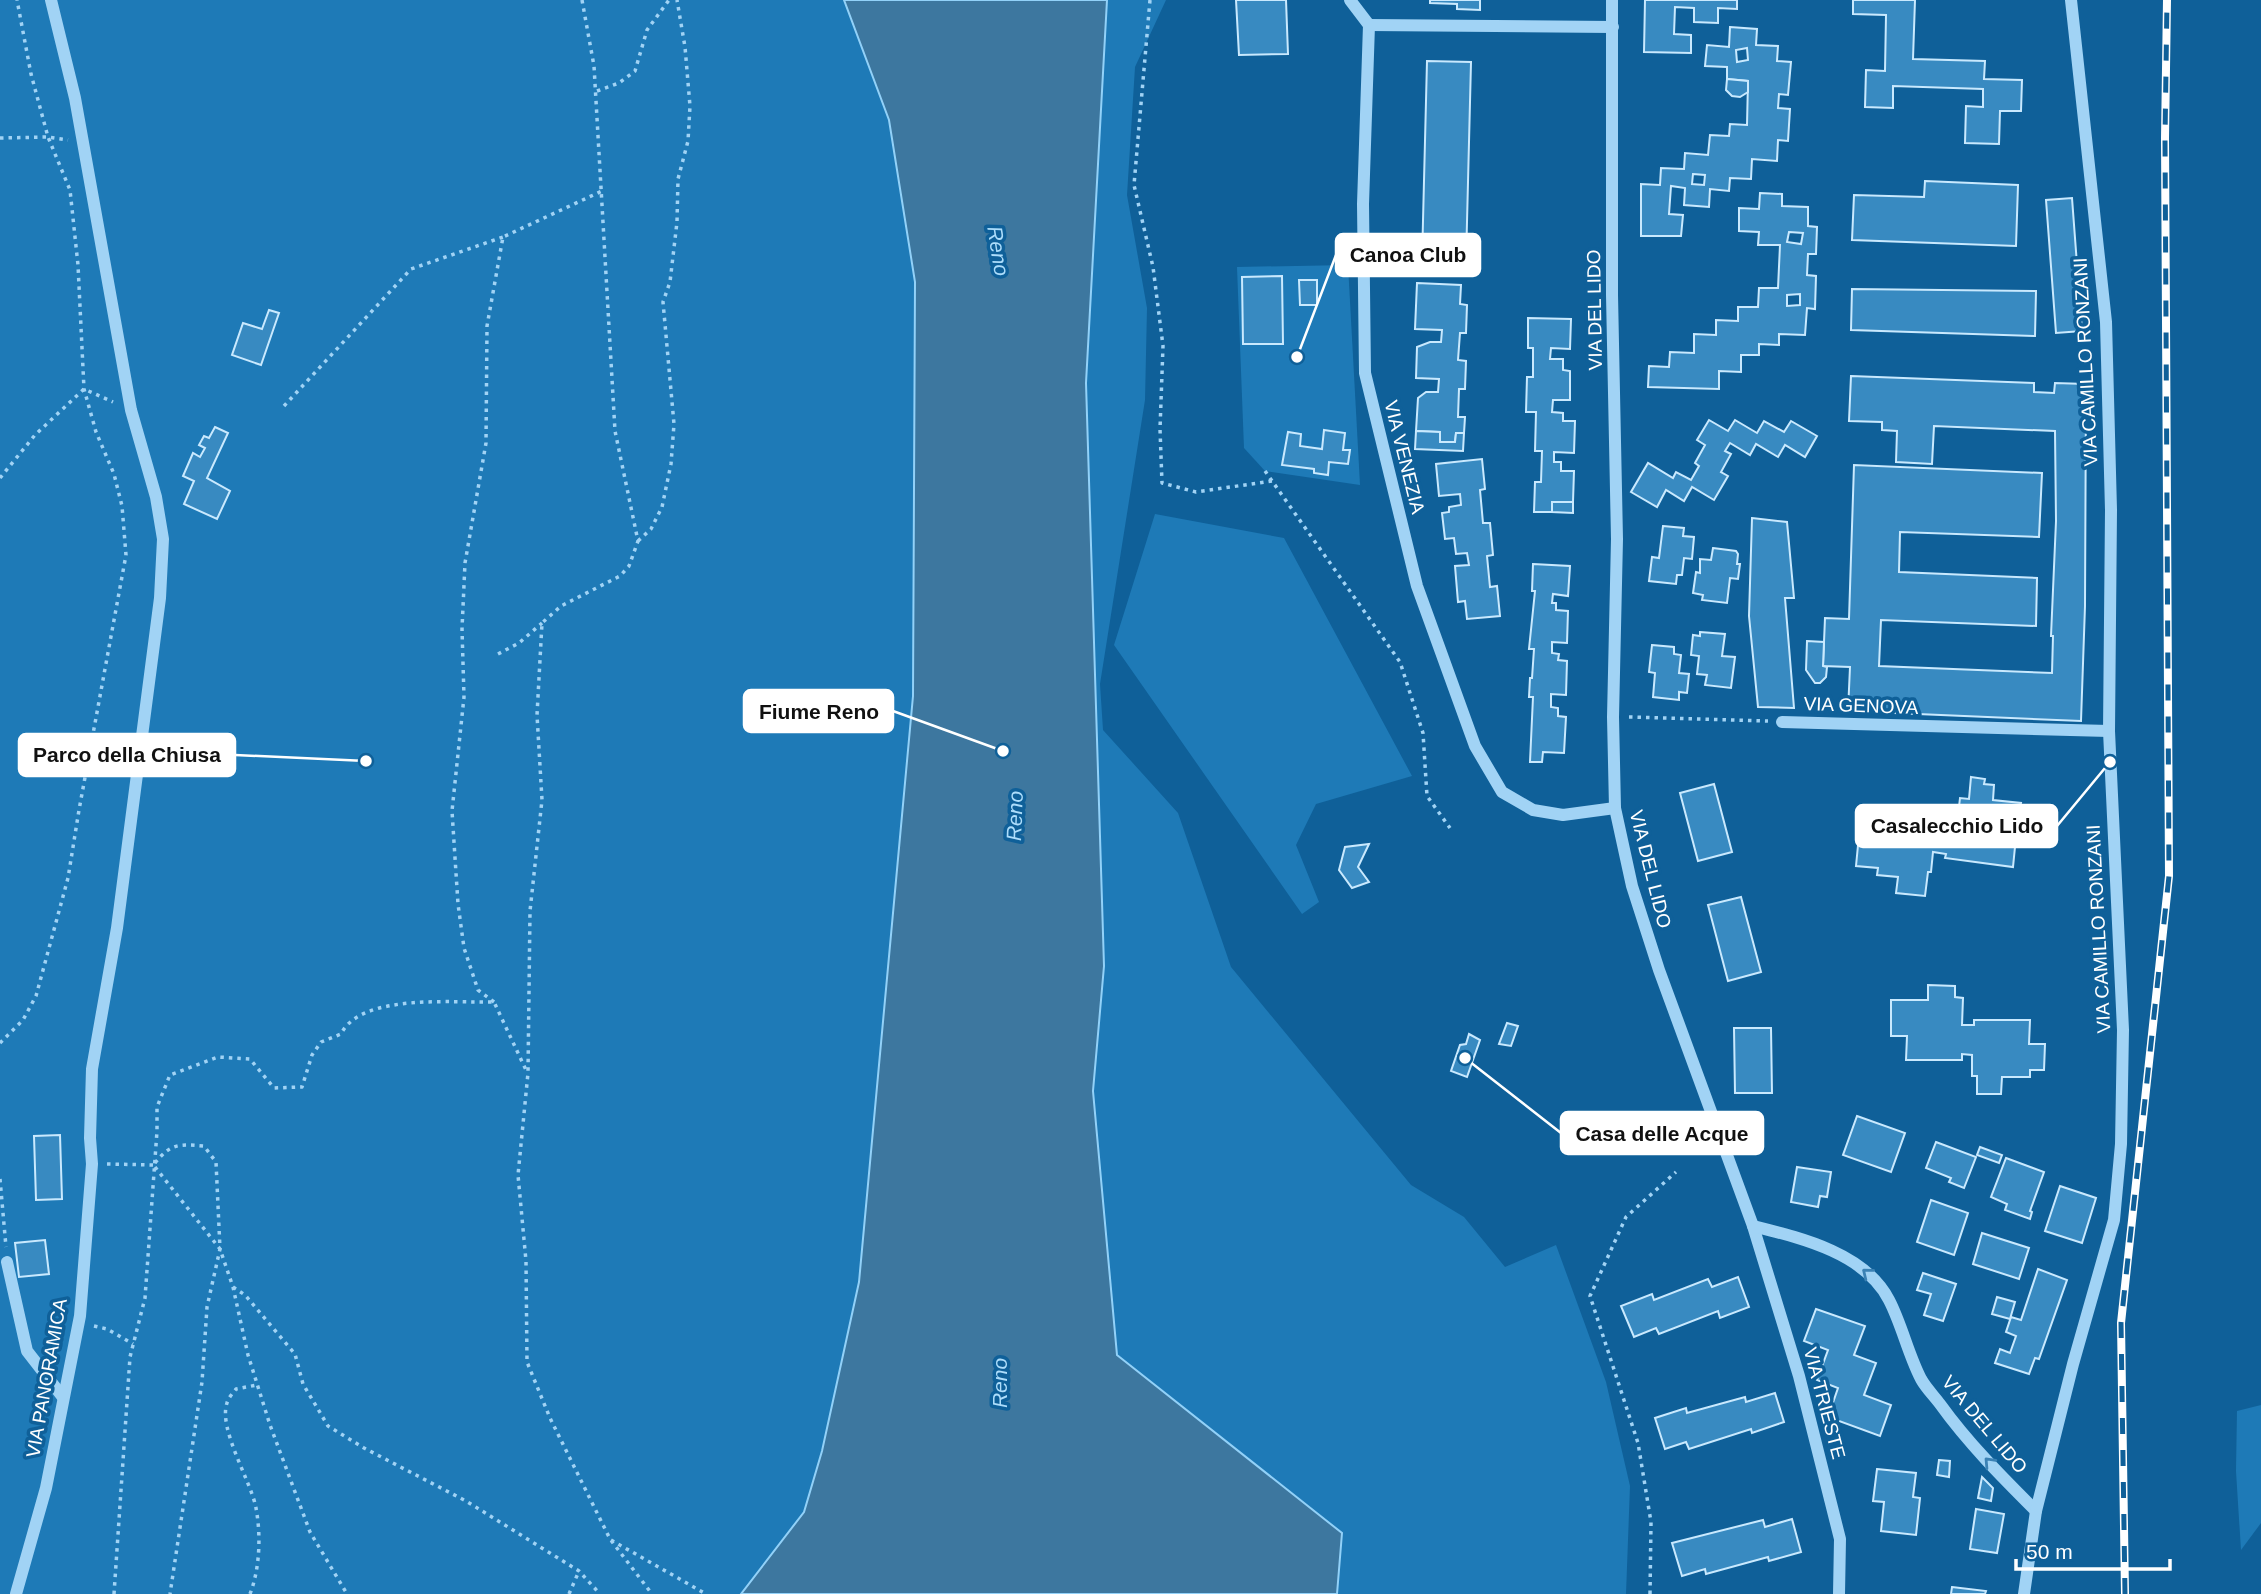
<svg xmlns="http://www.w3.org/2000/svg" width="2261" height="1594" font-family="Arial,sans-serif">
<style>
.green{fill:#1e7ab7}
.water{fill:#3d779f;stroke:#92d1f8;stroke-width:2}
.building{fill:#388ac1;stroke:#c9e9fe;stroke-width:2;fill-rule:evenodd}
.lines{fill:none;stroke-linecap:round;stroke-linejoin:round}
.path{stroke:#a1d3f5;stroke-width:3.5;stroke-dasharray:3.5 5;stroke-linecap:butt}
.minor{stroke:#a1d3f5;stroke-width:12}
.rail-casing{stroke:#fff;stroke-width:8}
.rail{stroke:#0f6099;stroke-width:5;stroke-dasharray:16;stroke-linecap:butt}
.oneway{stroke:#3b82b5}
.labels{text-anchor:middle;stroke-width:7;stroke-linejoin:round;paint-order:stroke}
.street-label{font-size:19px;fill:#fff;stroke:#0f6099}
.water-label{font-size:21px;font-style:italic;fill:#adddfb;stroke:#0f6099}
.leader{fill:none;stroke:#fff;stroke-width:2.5}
.callout-dot{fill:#fff;stroke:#0f6099;stroke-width:2.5}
.callout{fill:#fff;stroke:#fff;stroke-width:2.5}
.callout-label{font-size:21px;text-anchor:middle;font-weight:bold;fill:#111}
</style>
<rect width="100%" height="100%" fill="#0f6099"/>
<g class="green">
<path d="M0,0H1166L1135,67L1127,195L1147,308L1145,400L1100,684L1103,730L1178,813L1231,967L1411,1185L1464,1217L1505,1267L1556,1245L1606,1382L1630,1486L1626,1594H0Z"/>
<path d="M1348,265L1360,485L1265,471L1244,448L1237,267Z"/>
<path d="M1155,514L1284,538L1412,776L1316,804L1296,845L1319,902L1302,914L1114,645Z"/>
<path d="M2261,1405V1523L2241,1550L2236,1471L2237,1411Z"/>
</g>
<path class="water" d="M844,0H1107L1086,383L1104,966L1093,1091L1117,1355L1342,1533L1337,1594H741L804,1512L822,1451L859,1282L913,696L915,282L889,120Z"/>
<g class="building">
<path d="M1236,0H1286L1288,54L1239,55Z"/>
<path d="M1430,0H1480V10L1457,9V4L1430,3Z"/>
<path d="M1645,0H1737V9L1718,8V23L1694,22V8L1675,7L1674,34L1691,35V53L1644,52Z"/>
<path d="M1853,0H1915L1913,59L1985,61L1984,79L2022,80L2021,111H2000L1999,144L1965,143L1966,106L1983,107V89L1893,86V108L1865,107L1866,70L1885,71L1886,15L1853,14Z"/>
<path d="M1730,27L1757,29L1756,45L1778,46L1777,61L1791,62L1788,95L1779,94L1778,108L1790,109L1788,141L1778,140L1777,161L1752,159L1751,179L1730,178L1729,191L1710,189L1709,207L1684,205L1685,188L1671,186L1669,214L1683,215L1681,236H1641V184L1660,185L1661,168L1684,169L1685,153L1708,155L1710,135L1729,136L1730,124L1747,125L1748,81L1727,79V67L1705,66L1707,45L1729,47ZM1747,48L1748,60L1737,62L1736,50ZM1693,174L1705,175L1704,185L1692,184Z"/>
<path d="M1427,61L1471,62L1466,262L1422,261Z"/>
<path d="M1727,79L1748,81V92L1740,97L1732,96L1726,90Z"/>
<path d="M1925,181L2018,185L2016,246L1852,240L1854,195L1924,197Z"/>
<path d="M1760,193L1782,194V206L1808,207V226L1817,227L1816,254H1808L1807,275L1816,276L1815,309L1807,308L1805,335L1779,334V345L1759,344V355H1741V372L1719,371V389L1648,387L1649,366L1669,367L1670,352L1694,353V334L1716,335V320L1738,321V307H1758L1759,288H1778L1780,245H1758L1759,232L1739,231V208L1759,209ZM1789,232L1803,233L1801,244L1787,242ZM1800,294V305L1787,306V295Z"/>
<path d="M2072,198L2082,331L2056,333L2046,200Z"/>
<path d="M1282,276L1283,344H1243L1242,277Z"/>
<path d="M1299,280H1317V305H1300Z"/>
<path d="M1417,283L1461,285L1460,304L1467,305L1466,333H1460L1458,360L1466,361L1465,389H1459L1458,417H1465L1464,433H1456L1455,442H1440V432L1416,431L1418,398L1426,392H1438L1439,379L1416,378L1417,347L1430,342H1441L1442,330L1415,329Z"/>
<path d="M1852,289L2036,291L2035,336L1851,330Z"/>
<path d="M269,310L279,313L261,365L232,355L243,323L262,329Z"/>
<path d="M1528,318L1571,319L1570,349L1551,348L1550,359H1563V370L1570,371V400H1553L1552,412L1563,413V421H1575L1574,453L1554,452V462H1561V471H1574L1573,502H1552V512H1534L1535,482H1541L1542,451H1535L1536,412H1526L1527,377H1533V348H1528Z"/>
<path d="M1851,376L2034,383V392L2054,393L2055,383L2086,384L2085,606L2081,721L1848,711L1850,667L1823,666L1825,618L1849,619L1854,465L2042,473L2039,537L1900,532L1899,572L2037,578L2036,626L1881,620L1879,666L2052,673L2053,636H2051L2056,521L2055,431L1934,426L1932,464L1896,462L1897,431L1882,430V422L1849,421Z"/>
<path d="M1709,420L1728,431L1735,420L1757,433L1764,421L1784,432L1791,421L1817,436L1805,457L1785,445L1778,457L1756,444L1750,455L1730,443L1725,451L1731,454L1721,472L1728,476L1714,500L1692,487L1684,501L1666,490L1657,507L1631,492L1648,463L1673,478L1676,472L1691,480L1699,466L1695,463L1705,445L1697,440Z"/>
<path d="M215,427L228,433L207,478L230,491L217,519L184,504L194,481L183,476L193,453L200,457L205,448L199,445L204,436L209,438Z"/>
<path d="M1324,430L1345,433L1343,450H1350L1348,464L1329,462L1328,475L1314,473V469L1282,465L1288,432L1301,434L1300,446L1322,449Z"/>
<path d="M1416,431L1440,432V442H1455L1456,433H1464L1463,451L1415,449Z"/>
<path d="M1482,459L1485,489L1480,490L1483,523H1490L1493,555L1487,556L1490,587L1497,586L1500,616L1467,619L1465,601L1458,602L1455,566L1469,565L1467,553L1456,554L1454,538L1445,539L1442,513L1449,512V507L1461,505L1460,494L1439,496L1436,464Z"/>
<path d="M1552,502H1573V513L1552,512Z"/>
<path d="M1752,518L1787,522L1794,598H1785L1794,708L1758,707L1749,616Z"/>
<path d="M1663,526L1684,528L1683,536L1694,537L1692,559L1684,558L1682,575H1677L1676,584L1649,581L1652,557L1659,558Z"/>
<path d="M1713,548L1736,551L1738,554L1737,564H1740L1738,579L1730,578L1727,603L1702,600L1703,595L1693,593L1696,572L1700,573V559L1711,560Z"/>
<path d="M1533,564L1570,566L1568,596L1553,594L1552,603H1556V610L1568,611L1567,643L1552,642V653L1559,654L1558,660L1567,661L1566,695L1551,694V707L1558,708V716L1566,717L1564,753L1543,752L1542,762H1530L1533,697H1529L1530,678H1532L1534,649H1529L1535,591H1532Z"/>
<path d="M1700,632L1725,634L1722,656L1735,657L1731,688L1705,685L1707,675L1697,674L1699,656L1691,655L1693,635L1700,636Z"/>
<path d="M1807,641L1824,642L1823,666L1827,667L1826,677L1820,683H1815L1806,670Z"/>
<path d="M1652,645L1674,647V654L1681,655L1679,673L1689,674L1687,693L1679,692V700L1653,697L1655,673L1649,672Z"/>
<path d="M1971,777L1985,779L1984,784L1994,785L1993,800L2021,803L2019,813L2033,814L2031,839L2016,837L2013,867L1945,858L1946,854L1933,852L1931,872H1928L1925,896L1896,893L1898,877L1877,875L1878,868L1856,866L1859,835L1879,837L1881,813L1944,820V823L1957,824L1960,798L1969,799Z"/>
<path d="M1714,784L1732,852L1698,861L1680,793Z"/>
<path d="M1369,844L1358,867L1369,882L1352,888L1339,870L1345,847Z"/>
<path d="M1741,897L1761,972L1728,981L1708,905Z"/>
<path d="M1928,985L1955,986V997L1963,998L1962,1025H1974V1020H2030L2029,1044H2045L2044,1070H2030V1077H2002L2001,1094H1977V1076H1972V1055L1962,1054V1060H1906L1907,1036H1891V1000H1928Z"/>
<path d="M1507,1023L1518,1026L1511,1046L1499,1044Z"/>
<path d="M1734,1028H1771L1772,1093H1735Z"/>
<path d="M1469,1034L1480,1040L1467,1077L1451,1071L1460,1045L1466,1044Z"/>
<path d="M1857,1116L1905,1133L1891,1172L1843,1155Z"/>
<path d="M60,1135L62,1199L36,1200L34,1136Z"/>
<path d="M1936,1142L1976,1157L1964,1188L1949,1182L1951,1178L1926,1168Z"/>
<path d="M1980,1147L2002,1155L1999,1163L1977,1155Z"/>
<path d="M2006,1158L2044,1172L2030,1211L2032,1212L2030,1219L2005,1210L2007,1204L1991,1197Z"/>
<path d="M1797,1167L1831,1172L1827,1197L1820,1196L1818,1207L1791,1202Z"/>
<path d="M2060,1186L2096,1198L2082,1243L2045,1231Z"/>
<path d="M1931,1200L1968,1213L1954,1255L1917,1242Z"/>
<path d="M1982,1233L2029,1248L2019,1279L1973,1264Z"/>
<path d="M45,1240L49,1274L19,1277L15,1243Z"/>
<path d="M2038,1269L2067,1280L2039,1359L2035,1358L2029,1374L1995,1363L2000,1349L2010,1353L2016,1336L2006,1332L2011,1317L2021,1320Z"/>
<path d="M1923,1273L1956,1284L1943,1321L1924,1315L1931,1294L1917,1290Z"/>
<path d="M1738,1277L1749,1307L1720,1318L1718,1311L1659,1334L1656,1328L1634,1337L1621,1306L1652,1294L1654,1300L1708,1279L1712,1287Z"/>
<path d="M1997,1297L2015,1302L2010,1319L1992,1314Z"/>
<path d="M1816,1309L1865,1326L1854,1355L1876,1363L1864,1395L1891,1405L1880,1436L1828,1417L1838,1388L1817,1380L1828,1350L1804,1341Z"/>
<path d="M1775,1393L1784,1422L1752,1433L1751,1429L1689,1449L1686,1442L1665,1449L1655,1418L1686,1408L1687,1413L1745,1397L1746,1402Z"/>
<path d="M1939,1460L1950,1461L1949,1477L1937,1475Z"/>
<path d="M1877,1469L1916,1473L1913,1497L1920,1498L1916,1535L1881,1531L1884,1502L1873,1501Z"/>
<path d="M1982,1477L1993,1488L1991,1501L1978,1498Z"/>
<path d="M1976,1509L2004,1514L1997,1553L1970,1549Z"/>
<path d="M1792,1519L1801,1552L1769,1561L1768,1557L1706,1574L1705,1569L1682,1576L1672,1543L1763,1520L1765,1527Z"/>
<path d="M1952,1587L1986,1591L1985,1594H1951Z"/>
</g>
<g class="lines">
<g class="path">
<path d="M582,0L594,66L615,431L638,541L629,566L620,576L561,606L542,623L537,715L542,800L530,911L528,1073L518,1175L526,1261L527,1362L550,1418L610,1539L652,1594"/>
<path d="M1150,0L1134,185L1153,267L1163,346L1160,429L1162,483L1196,492L1272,481"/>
<path d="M597,91L619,83L635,71L647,30L669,0"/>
<path d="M0,138L48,137L68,140"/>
<path d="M284,406L411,269L503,237"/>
<path d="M1265,471L1400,662L1423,733L1427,796L1450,828"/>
<path d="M0,478L35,435L84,389L113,402"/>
<path d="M638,541L651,529L662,507L671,464L674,424L663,302L670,282L677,222L678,179L688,141L690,106L685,47L677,0"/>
<path d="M498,654L519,643L542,623"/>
<path d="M1629,717L1768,721"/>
<path d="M494,1002L478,990L464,948L458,904L452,811L464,697L462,629L465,563L486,443L487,326L503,237L602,191"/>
<path d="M0,1043L23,1020L36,996L68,878L79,810L126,555L122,506L114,474L96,432L84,389L78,265L70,190L48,137L31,74L17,0"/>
<path d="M155,1163C171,1143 179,1144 204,1146L216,1162L220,1249L207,1307L202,1382L170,1594"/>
<path d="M107,1164L154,1165"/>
<path d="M155,1167L220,1249L233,1287L248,1355L270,1425L310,1532L347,1594"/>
<path d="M0,1179L6,1247"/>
<path d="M233,1287L245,1295L295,1354L303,1384L328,1426L364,1448L466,1501L579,1571L600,1594"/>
<path d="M94,1326L107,1329L133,1344"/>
<path d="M611,1540L706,1594"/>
<path d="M114,1594L130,1357L145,1298L157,1131V1107L170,1075L218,1057L250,1059L274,1088L302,1087L312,1055L321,1042L341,1034C361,993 454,1003 494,1002L526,1070"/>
<path d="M250,1594C260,1568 261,1535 256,1508C251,1481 218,1429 227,1403C228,1398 233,1393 236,1389L257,1385"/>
<path d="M569,1594L579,1571"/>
<path d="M1650,1594L1651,1522L1638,1443L1590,1296L1626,1217L1676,1172"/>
</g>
<g class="minor">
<path d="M1350,0L1369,25L1363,204L1365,373L1417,586L1475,746L1502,792L1533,810L1563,815L1615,808"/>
<path d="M1612,0V295L1617,539L1613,717L1615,808L1632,886L1659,970L1753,1226L1799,1376L1840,1539L1839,1594"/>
<path d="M1369,25L1613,27"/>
<path d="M1782,722L2109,731"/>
<path d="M1753,1226C1801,1238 1865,1253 1889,1300C1902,1325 1908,1354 1921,1379C1926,1388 1934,1396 1940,1404C1968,1443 2002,1477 2036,1511"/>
<path d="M7,1262L27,1351L62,1396"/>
<path d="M16,1594L46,1488L80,1316L92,1164L90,1138L92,1069L117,928L160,598L163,539L156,497L131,410L75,98L51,0"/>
<path d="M2024,1594L2036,1511L2073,1364L2114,1220L2121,1144L2123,1030L2109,731L2111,510L2106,322L2071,0"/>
</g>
<defs>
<path id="rail" d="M2125,1594L2121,1323L2169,876L2165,138L2167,0"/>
</defs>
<use href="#rail" class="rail-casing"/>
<use href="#rail" class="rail"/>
</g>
<defs><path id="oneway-chevron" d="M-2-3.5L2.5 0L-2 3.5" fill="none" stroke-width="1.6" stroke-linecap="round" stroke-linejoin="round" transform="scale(1.75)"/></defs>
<g class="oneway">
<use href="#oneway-chevron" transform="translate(1867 1273) rotate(-141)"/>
<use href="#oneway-chevron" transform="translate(1989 1462) rotate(-133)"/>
</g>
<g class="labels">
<g class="street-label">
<text transform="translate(1594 310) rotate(-91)" y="7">VIA DEL LIDO</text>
<text transform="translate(2085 362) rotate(-93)" y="7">VIA CAMILLO RONZANI</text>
<text transform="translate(1405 457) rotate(76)" y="7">VIA VENEZIA</text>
<text transform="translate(1861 705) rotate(2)" y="7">VIA GENOVA</text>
<text transform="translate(1651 869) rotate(76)" y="7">VIA DEL LIDO</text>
<text transform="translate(2098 929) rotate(-93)" y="7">VIA CAMILLO RONZANI</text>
<text transform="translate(46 1378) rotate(-80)" y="7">VIA PANORAMICA</text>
<text transform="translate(1825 1403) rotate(75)" y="7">VIA TRIESTE</text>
<text transform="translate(1985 1424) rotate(50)" y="7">VIA DEL LIDO</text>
</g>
<g class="water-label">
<text transform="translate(998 251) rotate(81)" y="7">Reno</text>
<text transform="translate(1015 816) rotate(-88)" y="7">Reno</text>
<text transform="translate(1000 1383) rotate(-90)" y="7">Reno</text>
</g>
</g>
<path class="leader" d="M1297 357L1336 255M1003 751L893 711M366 761L235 755M2110 762L2057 826M1465 1058L1561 1133"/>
<g class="callout-dot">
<circle cx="1297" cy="357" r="7"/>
<circle cx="1003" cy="751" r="7"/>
<circle cx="366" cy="761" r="7"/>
<circle cx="2110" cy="762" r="7"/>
<circle cx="1465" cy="1058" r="7"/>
</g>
<g class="callout">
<rect x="1336" y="234" width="144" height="42" rx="7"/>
<rect x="744" y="690" width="149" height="42" rx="7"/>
<rect x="19" y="734" width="216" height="42" rx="7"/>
<rect x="1856" y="805" width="201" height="42" rx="7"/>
<rect x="1561" y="1112" width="202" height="42" rx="7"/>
</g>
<g class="callout-label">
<text x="1408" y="262">Canoa Club</text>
<text x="819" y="719">Fiume Reno</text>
<text x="127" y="762">Parco della Chiusa</text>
<text x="1957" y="833">Casalecchio Lido</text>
<text x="1662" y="1141">Casa delle Acque</text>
</g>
<path d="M2016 1559v10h154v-10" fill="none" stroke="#ffffff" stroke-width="3.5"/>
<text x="2026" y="1559" font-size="21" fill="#ffffff" stroke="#0f6099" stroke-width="5" paint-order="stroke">50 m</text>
</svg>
